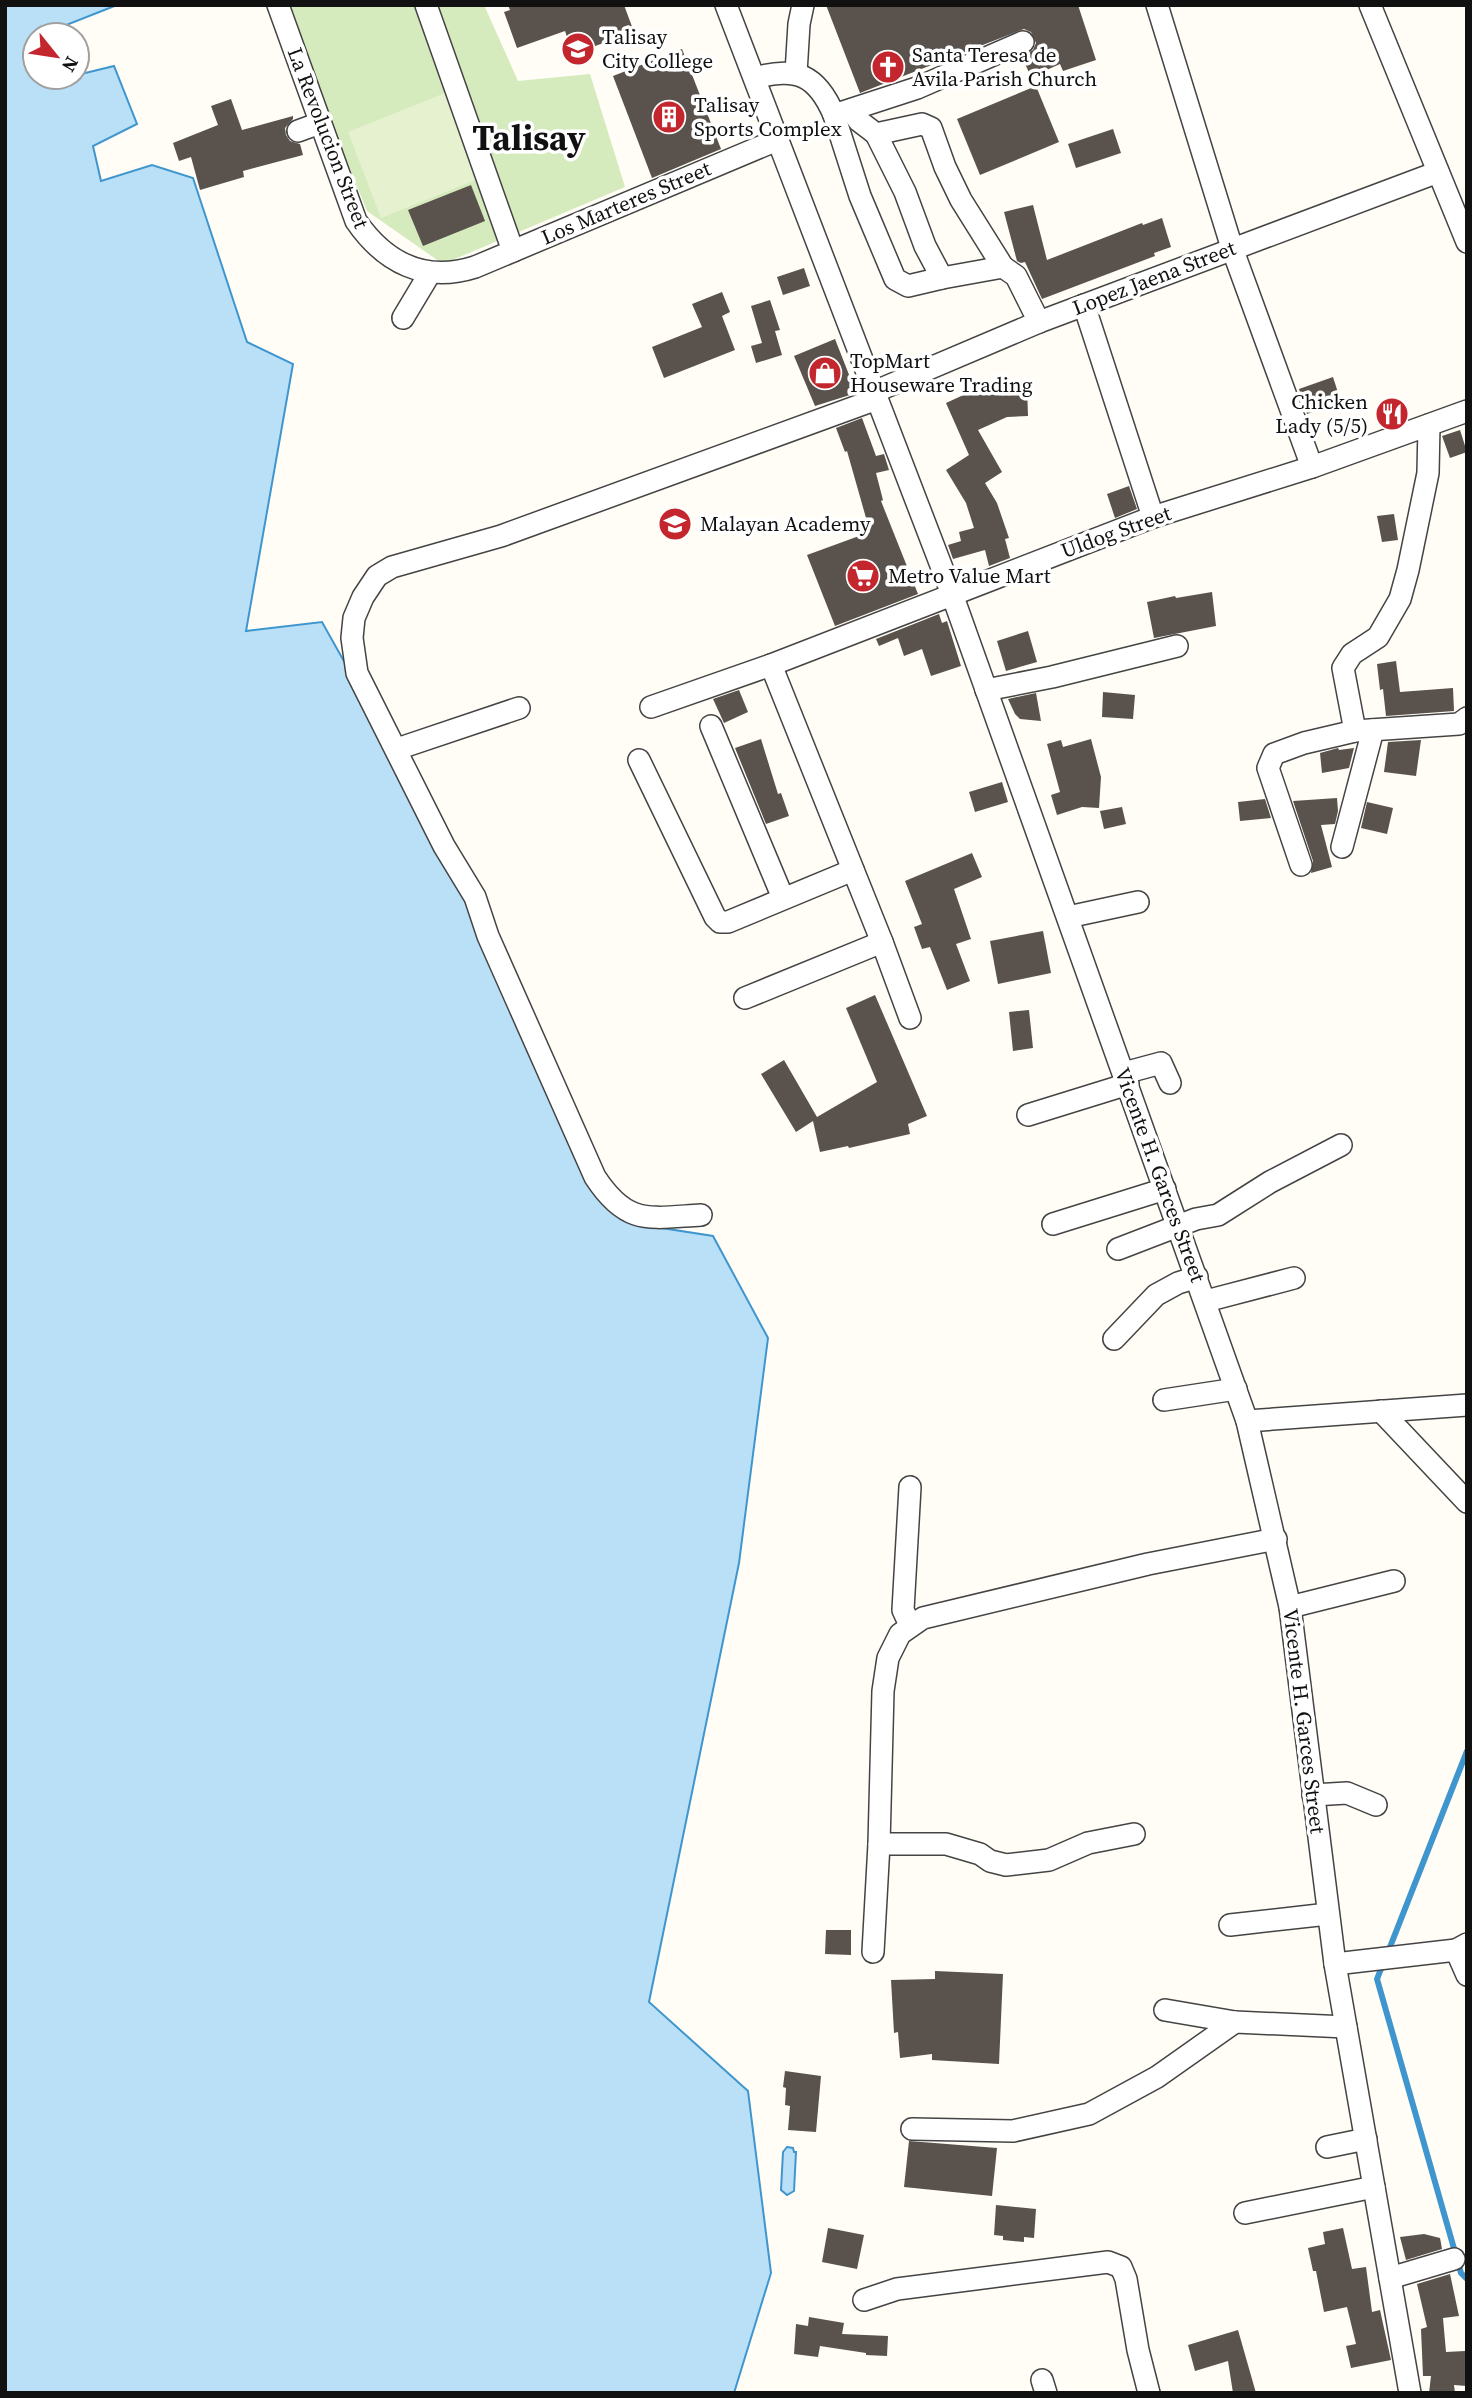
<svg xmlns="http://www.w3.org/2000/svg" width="1472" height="2398" font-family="'Source Serif 4',serif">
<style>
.green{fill:#d5ebbd}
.pitch{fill:#e6f2cf}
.water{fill:#b9e0f7;stroke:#3f96cf;stroke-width:2}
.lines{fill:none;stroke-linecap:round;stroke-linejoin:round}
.stream{stroke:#3f96cf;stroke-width:6}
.building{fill:#5a524d}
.minor-casing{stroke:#444;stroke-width:24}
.minor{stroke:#fff;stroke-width:21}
.labels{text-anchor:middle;stroke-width:7;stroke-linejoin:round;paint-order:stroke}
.poi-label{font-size:21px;fill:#111;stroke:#fff;text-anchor:start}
.street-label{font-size:21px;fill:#111;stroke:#fff}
.town-label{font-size:35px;font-weight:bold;fill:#111;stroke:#fff}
</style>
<rect width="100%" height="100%" fill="#fffdf5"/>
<path class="green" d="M283,5H484L518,81L590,74L625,187L443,264L367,211Z"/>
<path class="pitch" d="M445,93L478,179L381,218L348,132Z"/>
<g class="water">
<path d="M5,5H117L61,27L63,35H35V77H77V75L114,66L137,124L93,146L101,181L152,165L193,178L247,342L293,364L246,631L322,622L414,786L440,860L476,906L568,1124L636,1224L713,1236L768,1338L739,1563L649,2002L748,2091L771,2273L734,2393H5Z"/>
<path d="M787,2147L793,2148L794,2152H796L794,2191L787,2195L781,2190L783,2152Z"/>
</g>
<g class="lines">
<g class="stream">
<path d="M1390,1947L1467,1751"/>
<path d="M1383,1964L1377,1979L1461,2273L1467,2279"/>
</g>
</g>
<g class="building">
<path d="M508,5H624L634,32L573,54L565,31L517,48L504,12L510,10Z"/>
<path d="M826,5H1078L1096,60L1063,71L1060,64L1031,77L1022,57L1033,50L1036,43L1031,32L1024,29L860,93Z"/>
<path d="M682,49L721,149L652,178L613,76Z"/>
<path d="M1036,86L1059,142L980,175L957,119Z"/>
<path d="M231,99L242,130L293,116V119L285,128L286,135L290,141L300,144L303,155L243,171L244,177L200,190L191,157L179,161L173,143L218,125L211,106Z"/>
<path d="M1113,129L1121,153L1076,168L1068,144Z"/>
<path d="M471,185L485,221L423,246L408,210Z"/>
<path d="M1033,205L1047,260L1142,223L1143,225L1162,218L1171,247L1154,253L1155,256L1042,299L1025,262L1021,263L1017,261L1004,212Z"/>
<path d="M804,268L810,286L783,295L777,277Z"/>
<path d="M722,292L730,312L722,316L735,350L664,378L652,347L702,327L692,304Z"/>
<path d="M770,300L780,330L775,331L782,355L756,363L751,346L762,343L751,306Z"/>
<path d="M835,339L855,390L852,391L853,394L815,406L794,356Z"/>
<path d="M1333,377L1341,402L1307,414L1299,389Z"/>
<path d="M1016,382V388H1027L1028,416L1007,417L978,430L1002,472L985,483L997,503L1009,538L1005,539L1010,558L989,566L985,550L953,559L948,545L961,541L959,532L974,528L966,503L946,470L969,455L946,403L983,386Z"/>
<path d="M862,418L876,456L884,454L889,470L876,473L883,500L881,501L918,594L835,626L807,555L870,532L847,451L845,452L836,428Z"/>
<path d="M1460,430L1467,452L1450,458L1442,436Z"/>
<path d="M1129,486L1137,509L1115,518L1107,494Z"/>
<path d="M1394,514L1398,540L1382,542L1377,516Z"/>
<path d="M1212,592L1216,626L1154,638L1147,602L1175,596L1176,598Z"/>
<path d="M939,614L942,623L947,621L961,666L931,676L922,649L904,656L898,638L879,646L876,639Z"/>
<path d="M1028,631L1037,662L1006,671L997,641Z"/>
<path d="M1396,661L1400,692L1453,688L1454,711L1386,716L1383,689L1380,690L1377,664Z"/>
<path d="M739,690L748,712L724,723L713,699Z"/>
<path d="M1103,692L1135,695L1133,719L1102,717Z"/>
<path d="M1036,693L1041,721L1020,719L1015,714L1008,699Z"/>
<path d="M761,739L778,794L781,793L789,816L766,824L735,748Z"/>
<path d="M1091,739L1101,777L1099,808L1082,807L1057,815L1051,795L1060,792L1047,744L1061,740L1063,747Z"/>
<path d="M1421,740L1416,776L1384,772L1388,742Z"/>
<path d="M1338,748L1339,750L1354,748L1349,768L1322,773L1320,753Z"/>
<path d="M1002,782L1008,802L975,812L969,792Z"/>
<path d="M1337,798L1338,811L1335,824L1321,825L1332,867L1311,873L1313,861L1293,801Z"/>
<path d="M1265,799L1271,818L1240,821L1238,802Z"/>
<path d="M1367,802L1393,808L1387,834L1361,828Z"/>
<path d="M1122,807L1126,824L1104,829L1100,811Z"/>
<path d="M972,853L982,877L954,889L971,939L956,944L970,981L947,990L930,947L922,949L914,927L922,924L905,881Z"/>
<path d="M1043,931L1051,973L998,984L990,941Z"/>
<path d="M875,995L927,1116L908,1124L910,1134L849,1148L848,1146L820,1152L813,1121L796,1132L761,1074L784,1060L817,1117L877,1082L846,1008Z"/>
<path d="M1029,1010L1033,1048L1013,1051L1009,1012Z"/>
<path d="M826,1930H851V1955L825,1954Z"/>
<path d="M935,1971L1003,1974L999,2064L932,2060V2054L900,2058L898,2032L894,2033L891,1980L935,1979Z"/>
<path d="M785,2071L821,2076L816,2132L788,2130L790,2106L785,2105L786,2088L783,2087Z"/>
<path d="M909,2141L997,2148L992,2196L904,2187Z"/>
<path d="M996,2205L1036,2209L1034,2238L1024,2237V2242L1003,2240V2236L994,2235Z"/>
<path d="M828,2228L864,2235L857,2269L822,2262Z"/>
<path d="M1343,2228L1352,2269L1366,2267L1372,2312L1380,2310L1391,2360L1351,2368L1346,2346L1356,2344L1347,2307L1324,2312L1316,2271H1313L1308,2248L1325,2244L1323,2232Z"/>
<path d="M1424,2234L1440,2238L1442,2249L1406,2260L1400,2237Z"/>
<path d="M1450,2274L1459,2316L1443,2318L1446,2352L1465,2351L1467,2386L1454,2385L1455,2393H1429L1431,2376H1423L1421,2329L1427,2327L1417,2284Z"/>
<path d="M809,2317L844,2323L842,2334L888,2336L887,2356L866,2355V2353L820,2346L818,2357L794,2354L796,2324L808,2326Z"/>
<path d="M1238,2330L1256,2393H1233L1228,2361L1195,2371L1188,2345Z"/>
</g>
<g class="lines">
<defs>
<g id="minor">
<path d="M278,5L356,221C385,263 425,283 475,267L777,140"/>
<path d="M426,5L513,251"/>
<path d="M726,5L952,594L1247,1421L1290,1607L1335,1964L1410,2393"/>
<path d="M1157,5L1232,248L1312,467"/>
<path d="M1370,5L1467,242"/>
<path d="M796,73L799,24L803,5"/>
<path d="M755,78C796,66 817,75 834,115L917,88L1023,42"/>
<path d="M851,110L859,121L876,134L922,124L931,128L945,167L961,200L1003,267L942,278"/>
<path d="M834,115L860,196L895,279L908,286L942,278L925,246L905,192L876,134"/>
<path d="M298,131L320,123"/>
<path d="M1003,267L1016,276L1039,322"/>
<path d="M1084,305L1153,517"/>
<path d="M403,318L430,273"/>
<path d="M874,392L1039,322L1438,172"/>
<path d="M771,665L882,942L910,1018"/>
<path d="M986,690L1052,677L1177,646"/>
<path d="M651,707L771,665L1153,517L1312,467L1467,411"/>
<path d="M711,726L783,898"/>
<path d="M1355,731L1343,668L1352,654L1378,637L1400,599L1408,570L1428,473L1429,425"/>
<path d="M397,749L519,708"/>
<path d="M639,760L715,917L720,922H728L853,870"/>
<path d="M1342,847L1373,730"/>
<path d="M1301,865L1268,768L1274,754L1304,743L1355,731L1459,724L1467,718"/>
<path d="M1068,917L1138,902"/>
<path d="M745,998L882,942"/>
<path d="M1124,1073L1161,1063L1170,1083"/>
<path d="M1028,1115L1128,1084"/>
<path d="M701,1215C649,1218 627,1226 595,1177L488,936L475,897L444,846L357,673L352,638L354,618L363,597L377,576L392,567L501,536L877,399"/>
<path d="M1053,1224L1165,1189"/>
<path d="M1118,1249L1196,1219L1218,1215L1270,1182L1341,1145"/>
<path d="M1206,1301L1294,1278"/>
<path d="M1114,1339L1156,1295L1178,1283L1197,1277"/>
<path d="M1164,1400L1236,1389"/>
<path d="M1381,1411L1467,1502"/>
<path d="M1247,1421L1467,1405"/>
<path d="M910,1487L903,1610L910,1625"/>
<path d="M1290,1607L1394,1581"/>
<path d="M1313,1795L1347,1793L1376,1805"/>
<path d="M879,1844L883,1691L888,1658L900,1634L923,1618L1148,1564L1276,1539"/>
<path d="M1230,1925L1328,1914"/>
<path d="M1456,1950L1467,1975"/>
<path d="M873,1952L879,1844H946L980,1854L990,1861L1006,1865L1049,1860L1088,1843L1134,1834"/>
<path d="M1335,1964L1456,1950L1467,1944"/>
<path d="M1165,2010L1235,2022L1346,2027"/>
<path d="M912,2129L1013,2131L1089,2114L1157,2077L1235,2022"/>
<path d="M1327,2147L1366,2139"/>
<path d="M1245,2213L1374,2187"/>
<path d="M1390,2278L1454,2259"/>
<path d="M864,2300L897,2289L1108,2262L1121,2267L1126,2279L1138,2350L1149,2393"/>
<path d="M1042,2380L1046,2393"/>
</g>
</defs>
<use href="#minor" class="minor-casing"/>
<use href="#minor" class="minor"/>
</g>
<defs>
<symbol id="university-disc" viewBox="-11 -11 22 22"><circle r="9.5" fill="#c4262e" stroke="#fff"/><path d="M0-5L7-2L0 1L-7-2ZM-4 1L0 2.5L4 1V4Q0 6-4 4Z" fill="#fff"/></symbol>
<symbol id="church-disc" viewBox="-11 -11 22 22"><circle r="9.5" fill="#c4262e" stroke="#fff"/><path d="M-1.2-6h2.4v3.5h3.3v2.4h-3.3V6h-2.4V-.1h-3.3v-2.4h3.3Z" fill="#fff"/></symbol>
<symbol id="building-disc" viewBox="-11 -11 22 22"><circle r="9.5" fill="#c4262e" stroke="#fff"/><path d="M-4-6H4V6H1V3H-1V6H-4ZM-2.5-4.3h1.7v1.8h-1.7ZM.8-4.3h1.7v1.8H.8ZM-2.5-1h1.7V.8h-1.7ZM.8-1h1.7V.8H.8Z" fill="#fff"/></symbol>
<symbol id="shop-disc" viewBox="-11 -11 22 22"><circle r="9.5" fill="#c4262e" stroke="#fff"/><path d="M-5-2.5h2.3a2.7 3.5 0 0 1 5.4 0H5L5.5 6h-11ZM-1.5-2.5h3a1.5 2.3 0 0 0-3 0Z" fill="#fff"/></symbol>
<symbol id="restaurant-disc" viewBox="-11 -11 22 22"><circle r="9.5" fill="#c4262e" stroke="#fff"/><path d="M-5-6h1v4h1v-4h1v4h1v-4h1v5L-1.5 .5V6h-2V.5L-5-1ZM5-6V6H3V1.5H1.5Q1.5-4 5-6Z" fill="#fff"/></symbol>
<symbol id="school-disc" viewBox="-11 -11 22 22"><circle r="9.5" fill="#c4262e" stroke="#fff"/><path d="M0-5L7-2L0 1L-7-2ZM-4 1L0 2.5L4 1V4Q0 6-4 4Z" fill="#fff"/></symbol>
<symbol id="supermarket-disc" viewBox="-11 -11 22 22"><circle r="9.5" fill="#c4262e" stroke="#fff"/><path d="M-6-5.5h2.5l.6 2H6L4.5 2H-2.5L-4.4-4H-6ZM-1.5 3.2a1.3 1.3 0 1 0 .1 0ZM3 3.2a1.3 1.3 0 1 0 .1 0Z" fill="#fff"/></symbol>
</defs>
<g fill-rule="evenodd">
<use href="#university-disc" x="559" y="30" width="38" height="38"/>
<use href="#church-disc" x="869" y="48" width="38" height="38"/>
<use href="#building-disc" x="650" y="98" width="38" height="38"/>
<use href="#shop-disc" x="806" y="354" width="38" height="38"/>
<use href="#restaurant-disc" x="1373" y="395" width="38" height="38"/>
<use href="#school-disc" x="656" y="505" width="38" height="38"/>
<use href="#supermarket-disc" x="844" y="557" width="38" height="38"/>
</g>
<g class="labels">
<g class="poi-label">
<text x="602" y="44">Talisay<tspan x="602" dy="24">City College</tspan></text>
<text x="912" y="62">Santa Teresa de<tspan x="912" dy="24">Avila Parish Church</tspan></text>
<text x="694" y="112">Talisay<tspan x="694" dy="24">Sports Complex</tspan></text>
<text x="850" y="368">TopMart<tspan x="850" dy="24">Houseware Trading</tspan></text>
<text x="1368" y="409" text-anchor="end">Chicken<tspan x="1368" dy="24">Lady (5/5)</tspan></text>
<text x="700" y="531">Malayan Academy</text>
<text x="888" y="583">Metro Value Mart</text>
</g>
<g class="street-label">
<text transform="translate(328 138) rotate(69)" y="7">La Revolucion Street</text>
<text transform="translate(626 203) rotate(-23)" y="7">Los Marteres Street</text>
<text transform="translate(1154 278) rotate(-21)" y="7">Lopez Jaena Street</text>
<text transform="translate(1116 532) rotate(-20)" y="7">Uldog Street</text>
<text transform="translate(1160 1175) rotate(70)" y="7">Vicente H. Garces Street</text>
<text transform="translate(1304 1721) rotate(83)" y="7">Vicente H. Garces Street</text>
</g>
<g class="town-label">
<text x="529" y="150">Talisay</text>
</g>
</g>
<rect width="1472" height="2398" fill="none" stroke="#111111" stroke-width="14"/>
<g transform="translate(56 56) rotate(120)"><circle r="33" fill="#ffffff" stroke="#a0a0a0" stroke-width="2"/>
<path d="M0-5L12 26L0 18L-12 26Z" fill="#c4262e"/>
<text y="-10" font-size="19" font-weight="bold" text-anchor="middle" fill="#111111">N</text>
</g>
</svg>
